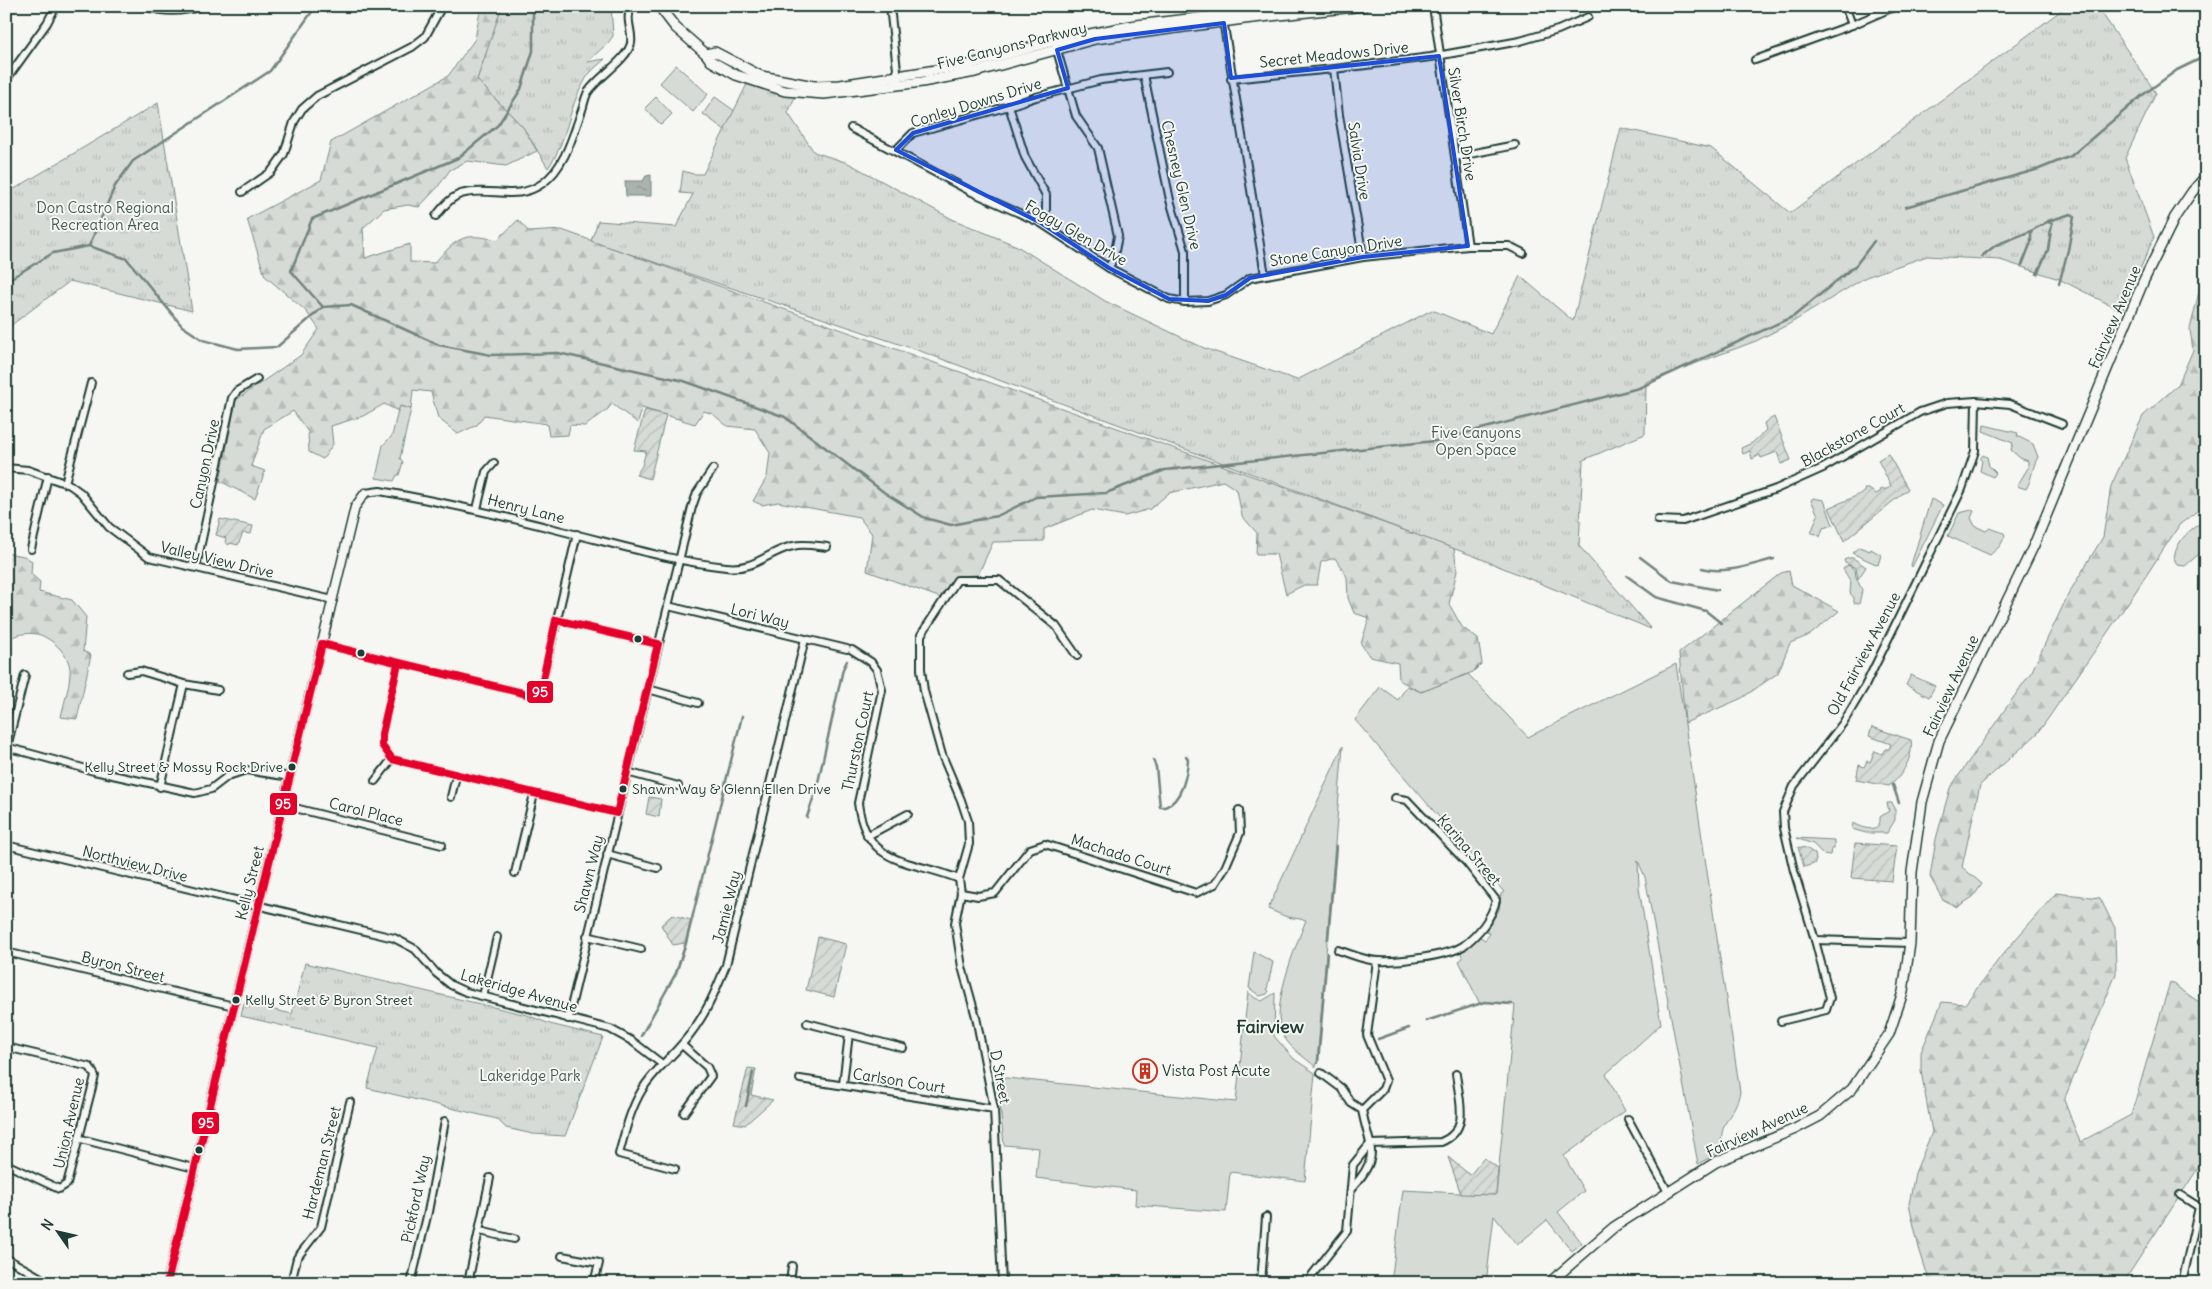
<svg xmlns="http://www.w3.org/2000/svg" width="2212" height="1289" font-family="Delius,sans-serif">
<style>
.grass{fill:#d6dbd6;stroke:#7a8c85}
.forest{fill:url(#forest-firs);stroke:#7a8c85}
.park{fill:url(#park-tufts);stroke:#7a8c85}
.garden{fill:url(#garden-furrows);stroke:#7a8c85}
.water{fill:url(#water-ripples);stroke:#72847d}
.lines{fill:none;stroke-linecap:round;stroke-linejoin:round}
.stream{stroke:#72847d;stroke-width:2.5}
.minor-casing{stroke:#1f3d34;stroke-width:10}
.tertiary-casing{stroke:#1f3d34;stroke-width:11}
.secondary-casing{stroke:#1f3d34;stroke-width:12}
.minor{stroke:#f6f6f2;stroke-width:6}
.tertiary{stroke:#f6f6f2;stroke-width:8}
.secondary{stroke:#f6f6f2;stroke-width:9}
.bus-1-casing{stroke:#f6f6f2;stroke-width:11}
.bus-1{stroke:#e4002b;stroke-width:8}
.marked{fill:#1d4ed8;fill-opacity:0.2;stroke:#1d4ed8;stroke-width:4;stroke-linejoin:round}
.bus-dot{fill:#1f3d34;stroke:#f6f6f2;stroke-width:2}
.labels{text-anchor:middle;stroke-width:4;stroke-linejoin:round;paint-order:stroke}
.bus-label{font-size:14px;fill:#1f3d34;stroke:#f6f6f2;text-anchor:start}
.street-label{font-size:15px;fill:#1f3d34;stroke:#f6f6f2}
.park-label{font-size:15px;fill:#445d54;stroke:#f6f6f2}
.poi-label{font-size:15px;fill:#1f3d34;stroke:#f6f6f2;text-anchor:start}
.quarter-label{font-size:18px;font-weight:bold;fill:#1f3d34;stroke:#f6f6f2}
.line-badge{stroke:#f6f6f2;stroke-width:2}
.badge-label{font-size:14px;text-anchor:middle;font-weight:bold;fill:#fff}
</style>
<defs>
<pattern id="forest-firs" width="22" height="20" patternUnits="userSpaceOnUse" patternTransform="scale(1.25)"><rect width="22" height="20" fill="#d6dbd6"/><path d="M5 1l3.5 6h-7zM16 11l3.5 6h-7z" fill="#b7bdb8"/></pattern>
<pattern id="park-tufts" width="24" height="20" patternUnits="userSpaceOnUse" patternTransform="scale(1.25)"><rect width="24" height="20" fill="#d6dbd6"/><path d="M3 7l-1-3M5 7V3M7 7l1-3M15 17l-1-3M17 17v-4M19 17l1-3" fill="none" stroke="#b7bdb8"/></pattern>
<pattern id="garden-furrows" width="10" height="10" patternUnits="userSpaceOnUse" patternTransform="scale(1.25)"><rect width="10" height="10" fill="#d6dbd6"/><path d="M-1 1l2-2M0 10L10 0M9 11l2-2" fill="none" stroke="#b7bdb8"/></pattern>
<pattern id="water-ripples" width="26" height="14" patternUnits="userSpaceOnUse" patternTransform="scale(1.25)"><rect width="26" height="14" fill="#aab3ae"/><path d="M2 4q2-2 4 0t4 0M15 11q2-2 4 0t4 0" fill="none" stroke="#8a938e"/></pattern>
</defs>
<rect width="100%" height="100%" fill="#f6f6f2"/>
<filter id="ink" filterUnits="userSpaceOnUse"><feTurbulence type="fractalNoise" baseFrequency=".02" numOctaves="2"/><feDisplacementMap in="SourceGraphic" scale="10" xChannelSelector="R" yChannelSelector="G"/><feConvolveMatrix kernelMatrix="1 2 1 2 8 2 1 2 1" color-interpolation-filters="sRGB"/></filter>
<g filter="url(#ink)">
<g class="grass">
<path d="M676,65L708,94L693,112L660,83Z"/>
<path d="M656,97L672,114L661,125L645,108Z"/>
<path d="M715,97L749,121L736,138L703,114Z"/>
<path d="M399,406L411,409L400,458L403,462L399,475H397L394,481L376,478L383,445L392,436Z"/>
<path d="M1984,425L2018,433L2017,436L2033,444L2038,457C2032,467 2032,480 2026,489L2017,486L2028,468V461L2020,458L2011,450L2013,443L1983,431Z"/>
<path d="M1983,455L1987,457L1989,466L1996,473L1993,477L1980,471L1982,461L1980,459Z"/>
<path d="M1813,498L1824,500L1833,525L1823,528L1820,537L1817,534L1811,533L1818,515L1811,500Z"/>
<path d="M1931,499L1943,505L1912,567L1911,565Z"/>
<path d="M1972,510L1974,511L1971,518L1975,526L1986,531L1990,528L2004,533L2005,536L2000,546L1990,555L1948,536L1959,513Z"/>
<path d="M2206,519V548L2185,566L2177,565L2174,558C2177,539 2191,529 2206,519Z"/>
<path d="M1859,547L1870,551L1871,549L1881,555L1878,565L1852,553Z"/>
<path d="M1848,565L1855,570L1856,577L1862,590L1859,604L1854,603V598L1850,593L1851,582L1843,569Z"/>
<path d="M1676,664L1740,1092C1735,1117 1716,1123 1723,1150L1698,1164L1645,877L1638,861L1639,888L1661,1024L1606,1074L1625,1111L1564,1156L1584,1191L1558,1212L1582,1243L1572,1251L1547,1220L1517,1245L1494,1216L1486,1283H1391L1403,1190L1496,1195L1515,1005L1485,1002L1480,1004L1459,961L1463,958L1460,951L1480,937L1485,940L1490,934L1486,931L1499,910L1501,894L1504,892L1355,720L1380,687L1398,700L1407,686L1421,692L1468,674L1528,737Z"/>
<path d="M1911,675L1935,686L1929,697L1906,685Z"/>
<path d="M1343,746L1317,1063L1316,1067C1304,1057 1290,1048 1283,1035C1269,1009 1296,946 1306,920L1287,917L1268,909Z"/>
<path d="M1887,803H1892L1895,808V820L1887,833H1866L1852,829L1853,823C1860,828 1882,835 1880,817L1889,811Z"/>
<path d="M1796,838L1834,840V849H1831L1830,855L1823,854L1813,844Z"/>
<path d="M1254,952L1273,962L1267,989L1269,991L1267,994L1260,996L1249,988Z"/>
<path d="M1248,992L1255,998L1262,1001L1275,993L1274,1036L1294,1059L1315,1073L1305,1181L1230,1172L1226,1212L1135,1205L1136,1190L1036,1178L1039,1148L1004,1145L997,1077L1236,1102Z"/>
</g>
<g class="forest">
<path d="M481,6H502V8L477,80L523,127L537,151L506,166L467,161L450,170L437,188L419,207L408,205L384,209L363,228L365,258L410,244V262L434,263C458,238 462,232 497,240L518,220L529,232L562,230L1454,548L1457,571L1449,604L1462,627L1478,639L1482,663L1473,672L1421,692L1399,680L1398,663L1370,657L1361,644L1369,618L1354,613L1348,598L1347,577L1335,558L1321,562L1317,585H1304L1286,594L1276,554H1256L1257,533L1242,516L1237,490L1223,481L1169,493L1150,509L1125,516L1092,510L1044,529V541L993,542L978,575L956,576L941,598L867,571L872,534L859,517L778,502L762,505L753,501L767,477L770,453L755,429L727,426L713,414L704,411L695,424L642,408L638,423L612,404L607,410L585,426L570,425L568,435L549,436L547,424L484,415L477,425L458,434L438,418L431,392L413,390L411,409L400,406L398,411L384,404L363,416L331,426L333,444L323,459L309,452L308,432L293,411L264,429L251,466L265,471L255,499L220,481L236,400L301,355L319,329L306,311L265,276L247,219L321,180L331,142L448,76L475,39Z"/>
<path d="M2206,273V505L2180,524L2134,594L2038,733L1980,785L1962,867L1982,884L1973,897L1957,907L1943,900L1930,877L1936,839L1950,788L2032,671L2069,593L2103,537L2111,486L2143,416L2178,385L2193,350L2190,329L2200,288Z"/>
<path d="M6,553L24,556L32,561L31,574L40,582L39,592L72,600L86,617L83,651L91,655L77,719L61,717C64,703 69,688 70,674C72,657 53,638 37,634C26,632 17,635 6,639Z"/>
<path d="M1789,571L1792,585L1839,611L1810,635L1790,643L1778,673L1742,698L1685,723L1679,653L1781,573Z"/>
<path d="M2056,893L2100,898L2115,928L2116,974L2064,1100L2080,1142L2131,1115L2170,982L2206,1007V1156L2123,1283H1926L1929,1280L1919,1248L1909,1204L1915,1173L1932,1132L1921,1071V1052L1942,1002L1965,1004L2002,955Z"/>
</g>
<g class="park">
<path d="M502,6H611L613,36L608,43L587,62L605,59C597,66 589,72 584,82C568,108 567,143 548,168L523,127L477,80Z"/>
<path d="M2067,6H2097L2156,93L2125,158L2154,237L2122,311L2059,279L2000,260L1927,256L1866,277L1791,323L1756,341L1646,382L1645,434L1583,460L1579,546L1651,629L1474,556L920,351L591,241L598,221L676,227L693,194L680,193L683,171L693,174H703L749,80L797,92L788,113L814,152L848,163L952,219L1017,246L1105,301L1204,348L1297,380L1432,310L1491,334L1520,276L1573,321L1621,128L1711,148L1790,213Z"/>
<path d="M158,103L192,311L70,281L6,329V194Z"/>
<path d="M305,963L527,1015L550,1024L603,1037L565,1136L533,1134L506,1128L497,1119L367,1088L378,1048L241,1016L244,1003L292,1014Z"/>
</g>
<g class="garden">
<path d="M645,410L666,415L650,479L636,475L642,466L646,451L634,450Z"/>
<path d="M1774,417L1791,460L1781,464L1777,452L1761,458L1760,455L1752,459L1750,451L1743,454L1741,448L1752,443L1766,430L1764,423Z"/>
<path d="M1888,454L1908,489L1844,541L1829,508L1865,492L1864,489H1869L1876,494L1880,492L1881,489H1887L1891,486L1878,460Z"/>
<path d="M220,519L253,526L251,534L243,533L238,545L230,543L229,545L225,542L226,538L216,535Z"/>
<path d="M1849,558H1853L1866,567L1858,579L1856,568L1845,563L1844,560Z"/>
<path d="M1872,727L1911,740C1914,756 1902,777 1889,786L1856,780L1859,765L1864,767L1867,761L1870,762L1875,751L1882,754L1885,749H1889L1891,744L1869,736Z"/>
<path d="M649,797L661,799L659,817L646,814Z"/>
<path d="M1855,843L1897,846L1892,881L1851,878Z"/>
<path d="M1798,847L1806,848L1815,854L1816,860L1814,864L1804,867Z"/>
<path d="M672,915L691,920L685,943L673,945L661,925Z"/>
<path d="M818,937L846,944L834,997L806,990Z"/>
<path d="M748,1068L756,1069L751,1095L773,1100L745,1125L734,1123Z"/>
<path d="M1448,1157L1470,1175L1484,1158L1498,1168L1496,1195L1461,1194Z"/>
</g>
<path class="water" d="M651,175V196H626L625,181H643L646,176Z"/>
<g class="lines">
<g class="stream">
<path d="M1905,207L2039,169L2071,156L2144,94L2177,70L2206,56"/>
<path d="M2048,221L2071,214L2074,217L2068,250L2059,284"/>
<path d="M89,246L115,186L133,161L270,71L316,6"/>
<path d="M1982,256L1996,245L2031,231"/>
<path d="M2022,265L2031,242V231L2047,222L2052,223L2048,250L2037,274"/>
<path d="M6,281L53,253L89,246L127,259L182,326L203,340L238,349L277,347L323,307L351,305L439,345L491,355L558,353L684,381L785,417L885,493L925,518L951,525L997,516L1036,497L1106,493L1165,470L1435,441L1639,388L1794,316L1856,265L1874,241"/>
<path d="M323,307L291,271L312,219L458,158L498,125L521,89L533,51V6"/>
<path d="M2037,527L2062,465"/>
<path d="M1640,557L1672,581L1718,590"/>
<path d="M1702,568C1724,575 1753,564 1774,559"/>
<path d="M1627,576L1656,597L1706,611L1721,623"/>
<path d="M1940,730L1982,643"/>
<path d="M1153,760L1156,767L1160,807H1165C1182,801 1187,775 1188,759L1186,756"/>
<path d="M1893,785L1899,803"/>
<path d="M807,817L817,787L843,669L847,661"/>
<path d="M1912,839L1918,802L1932,749"/>
<path d="M1328,939L1336,846"/>
<path d="M1426,1021L1485,1002L1512,1004"/>
<path d="M641,1036L676,973L686,943L742,716"/>
<path d="M1378,1039L1409,1028"/>
<path d="M1318,1063L1327,953"/>
<path d="M746,1106L753,1072"/>
</g>
<defs>
<g id="minor">
<path d="M145,6C164,13 183,12 202,6"/>
<path d="M890,6L898,79"/>
<path d="M1433,6L1468,246"/>
<path d="M1845,6L1852,25"/>
<path d="M1223,20L1265,275"/>
<path d="M1056,47L1076,116L1098,148L1118,236L1114,256L1109,268"/>
<path d="M1755,60L1852,25L1896,6"/>
<path d="M1334,69L1339,115L1363,257"/>
<path d="M1144,75L1170,200L1185,251V302"/>
<path d="M1231,79L1334,69L1431,57L1520,41L1558,30L1588,17"/>
<path d="M6,80L47,23L56,6"/>
<path d="M1009,106L1025,157L1046,195V210L1041,223"/>
<path d="M851,128L972,192L1041,223L1109,268L1169,299L1185,302L1208,301L1226,295L1250,278L1363,257L1468,246H1509L1523,253"/>
<path d="M896,150L913,133L1009,106L1036,97L1101,80L1167,72"/>
<path d="M1455,157L1515,145"/>
<path d="M242,192L271,172L284,154L294,122L302,109L317,96L412,47L425,37L442,6"/>
<path d="M436,216C443,207 452,195 465,193C493,187 517,202 543,183C565,167 573,135 582,110C584,104 585,97 588,92C598,77 628,59 631,43C633,30 624,19 632,6"/>
<path d="M6,468L28,470L70,485L81,493L109,527L149,557L333,600"/>
<path d="M65,483L91,383"/>
<path d="M365,493L380,491C443,502 504,516 566,532C619,545 672,561 726,567C755,571 768,551 793,546C804,543 816,546 827,547"/>
<path d="M477,509L486,472L494,463"/>
<path d="M1658,520L1683,521L1776,489L1823,468L1920,412L1947,403L1976,401L2010,404L2062,424"/>
<path d="M31,549L48,476"/>
<path d="M196,567L232,398L237,391L257,379"/>
<path d="M668,606L847,649"/>
<path d="M556,620L658,644"/>
<path d="M322,644L539,697L577,534"/>
<path d="M852,650L871,662L877,670L882,690L858,803C866,868 911,859 959,879"/>
<path d="M127,673L141,671L184,684L218,690"/>
<path d="M648,689L698,703"/>
<path d="M6,747L94,771L195,793L211,789L228,776L246,770L290,777"/>
<path d="M7,747L25,675"/>
<path d="M392,759L617,813"/>
<path d="M392,759L382,745V734L398,664"/>
<path d="M627,772L678,786"/>
<path d="M375,781L392,759"/>
<path d="M160,787L184,684"/>
<path d="M451,797L456,776"/>
<path d="M283,805L442,845"/>
<path d="M867,836L908,814"/>
<path d="M6,845L394,938L415,949L436,973L451,985L466,992L610,1029L632,1041L662,1064"/>
<path d="M607,854L658,868"/>
<path d="M515,873L534,794"/>
<path d="M961,893L978,896L995,893L1030,849L1045,844L1196,893L1215,884L1225,868L1240,833L1239,810"/>
<path d="M587,936L641,949"/>
<path d="M1815,940L1910,943"/>
<path d="M2202,942L2206,938"/>
<path d="M1338,950C1351,954 1365,961 1379,961C1397,962 1448,956 1463,946C1478,935 1492,918 1496,900L1466,862L1407,800L1395,798"/>
<path d="M6,952L234,1006"/>
<path d="M483,996L497,937"/>
<path d="M568,1019L692,507L697,493L713,469"/>
<path d="M1781,1021L1826,1010L1830,998L1815,940L1794,871L1784,828L1783,812L1794,786L1843,723L1865,686L1962,489L1975,451L1976,401"/>
<path d="M807,1023L903,1048"/>
<path d="M682,1045L707,1067L711,1076L684,1113"/>
<path d="M6,1047L90,1067L95,1076L67,1184L59,1189L6,1164"/>
<path d="M1321,1073L1341,1088L1351,1103L1362,1110C1369,1148 1382,1154 1353,1187"/>
<path d="M800,1079L994,1109"/>
<path d="M843,1084L849,1034"/>
<path d="M1362,1110L1383,1089L1386,1081L1367,1035L1377,961"/>
<path d="M1628,1119L1668,1192"/>
<path d="M81,1139L194,1168"/>
<path d="M1370,1144L1441,1142C1471,1130 1459,1100 1456,1074"/>
<path d="M675,1169L619,1154C625,1132 630,1110 642,1090C652,1072 669,1060 682,1044C704,1019 714,995 726,965L805,639"/>
<path d="M2180,1195L2199,1207L2182,1283"/>
<path d="M480,1231L514,1239"/>
<path d="M562,1256L599,1263L594,1283"/>
<path d="M6,1258L50,1283"/>
<path d="M291,1283L297,1258L321,1227L350,1102"/>
<path d="M411,1283L428,1212L445,1121"/>
<path d="M468,1283L490,1178"/>
<path d="M790,1283L792,1266"/>
<path d="M1002,1283L994,1109L976,1017L962,967L955,923L961,893L959,879L969,844L968,821L961,800L942,755L924,691L921,669V635L957,580H999L1056,626L1077,656"/>
<path d="M1261,1283L1266,1217"/>
<path d="M1309,1283L1312,1275L1347,1231L1353,1165L1370,1144"/>
</g>
<path id="tertiary" d="M167,1283L355,507L365,493"/>
<g id="secondary">
<path d="M659,6L675,27L706,54L711,61L736,75L785,91L824,94L922,82L975,72L1095,39L1244,19L1364,6"/>
<path d="M706,54L715,52L761,76L814,86L840,85L968,65L1054,41L1136,25L1302,6"/>
<path d="M1549,1283L1614,1227L1716,1162L1795,1129L1820,1116L1852,1089L1889,1034L1903,992L1910,943L1912,872L1922,802L1939,741L2034,545L2144,280L2175,217L2192,192L2206,176"/>
</g>
</defs>
<use href="#minor" class="minor-casing"/>
<use href="#tertiary" class="tertiary-casing"/>
<use href="#secondary" class="secondary-casing"/>
<use href="#minor" class="minor"/>
<use href="#tertiary" class="tertiary"/>
<use href="#secondary" class="secondary"/>
<defs>
<g id="bus-1">
<path d="M322,644L539,697L556,620L658,644L617,813L392,759L382,745V734L398,664"/>
<path d="M167,1283L322,644"/>
</g>
</defs>
<use href="#bus-1" class="bus-1-casing"/>
<use href="#bus-1" class="bus-1"/>
</g>
</g>
<path class="marked" d="M1224,23L1231,78L1439,56L1468,246L1363,257L1250,278L1226,295L1208,301L1169,299L1109,268L1041,223L896,150L913,133L1068,88L1057,50L1095,39Z"/>
<defs>
<symbol id="building-ring" viewBox="-11 -11 22 22"><circle r="9.5" fill="#f6f6f2" stroke="#c8321e" stroke-width="1.5"/><path d="M-4-6H4V6H1V3H-1V6H-4ZM-2.5-4.3h1.7v1.8h-1.7ZM.8-4.3h1.7v1.8H.8ZM-2.5-1h1.7V.8h-1.7ZM.8-1h1.7V.8H.8Z" fill="#c8321e"/></symbol>
</defs>
<g fill-rule="evenodd">
<use href="#building-ring" x="1131" y="1057" width="28" height="28"/>
</g>
<g class="bus-dot">
<circle cx="638" cy="639" r="4.5"/>
<circle cx="361" cy="653" r="4.5"/>
<circle cx="292" cy="767" r="4.5"/>
<circle cx="623" cy="789" r="4.5"/>
<circle cx="236" cy="1000" r="4.5"/>
<circle cx="199" cy="1150" r="4.5"/>
</g>
<g class="labels">
<g class="bus-label">
<text x="283" y="772" text-anchor="end">Kelly Street &amp; Mossy Rock Drive</text>
<text x="632" y="794">Shawn Way &amp; Glenn Ellen Drive</text>
<text x="245" y="1005">Kelly Street &amp; Byron Street</text>
</g>
<g class="street-label">
<text transform="translate(1012 46) rotate(-14)" y="5">Five Canyons Parkway</text>
<text transform="translate(1334 55) rotate(-6)" y="5">Secret Meadows Drive</text>
<text transform="translate(976 103) rotate(-17)" y="5">Conley Downs Drive</text>
<text transform="translate(1462 124) rotate(81)" y="5">Silver Birch Drive</text>
<text transform="translate(1359 161) rotate(81)" y="5">Salvia Drive</text>
<text transform="translate(1181 185) rotate(77)" y="5">Chesney Glen Drive</text>
<text transform="translate(1076 233) rotate(30)" y="5">Foggy Glen Drive</text>
<text transform="translate(1336 251) rotate(-9)" y="5">Stone Canyon Drive</text>
<text transform="translate(2115 317) rotate(-67)" y="5">Fairview Avenue</text>
<text transform="translate(1853 435) rotate(-29)" y="5">Blackstone Court</text>
<text transform="translate(205 464) rotate(-78)" y="5">Canyon Drive</text>
<text transform="translate(526 509) rotate(14)" y="5">Henry Lane</text>
<text transform="translate(217 560) rotate(13)" y="5">Valley View Drive</text>
<text transform="translate(760 616) rotate(14)" y="5">Lori Way</text>
<text transform="translate(1864 654) rotate(-62)" y="5">Old Fairview Avenue</text>
<text transform="translate(1951 686) rotate(-65)" y="5">Fairview Avenue</text>
<text transform="translate(858 741) rotate(-78)" y="5">Thurston Court</text>
<text transform="translate(366 812) rotate(14)" y="5">Carol Place</text>
<text transform="translate(1469 850) rotate(49)" y="5">Karina Street</text>
<text transform="translate(1121 855) rotate(18)" y="5">Machado Court</text>
<text transform="translate(135 864) rotate(14)" y="5">Northview Drive</text>
<text transform="translate(589 874) rotate(-76)" y="5">Shawn Way</text>
<text transform="translate(250 883) rotate(-76)" y="5">Kelly Street</text>
<text transform="translate(727 907) rotate(-76)" y="5">Jamie Way</text>
<text transform="translate(123 967) rotate(14)" y="5">Byron Street</text>
<text transform="translate(519 991) rotate(16)" y="5">Lakeridge Avenue</text>
<text transform="translate(1000 1077) rotate(79)" y="5">D Street</text>
<text transform="translate(899 1081) rotate(9)" y="5">Carlson Court</text>
<text transform="translate(69 1123) rotate(-77)" y="5">Union Avenue</text>
<text transform="translate(1757 1130) rotate(-25)" y="5">Fairview Avenue</text>
<text transform="translate(322 1163) rotate(-76)" y="5">Hardeman Street</text>
<text transform="translate(416 1199) rotate(-78)" y="5">Pickford Way</text>
</g>
<g class="park-label">
<text x="105" y="213">Don Castro Regional<tspan x="105" dy="17">Recreation Area</tspan></text>
<text x="1476" y="438">Five Canyons<tspan x="1476" dy="17">Open Space</tspan></text>
<text x="530" y="1081">Lakeridge Park</text>
</g>
<g class="poi-label">
<text x="1162" y="1076">Vista Post Acute</text>
</g>
<g class="quarter-label">
<text x="1270" y="1033">Fairview</text>
</g>
</g>
<g class="line-badge">
<rect x="526" y="680" width="28" height="24" rx="5" fill="#e4002b"/>
<rect x="269" y="792" width="29" height="24" rx="5" fill="#e4002b"/>
<rect x="191" y="1111" width="29" height="24" rx="5" fill="#e4002b"/>
</g>
<g class="badge-label">
<text x="540" y="697">95</text>
<text x="283" y="809">95</text>
<text x="206" y="1128">95</text>
</g>
<rect width="2212" height="1289" fill="none" stroke="#f6f6f2" stroke-width="25"/>
<rect x="12" y="12" width="2187" height="1264" fill="none" stroke="#1f3d34" stroke-width="2" filter="url(#ink)"/>
<g transform="translate(58 1232) rotate(304)" stroke="#f6f6f2" stroke-width="4" paint-order="stroke">
<path d="M0-4L9 19L0 12L-9 19Z" fill="#1f3d34"/>
<text y="-8" font-size="14" font-weight="bold" text-anchor="middle" fill="#1f3d34">N</text>
</g>
</svg>
